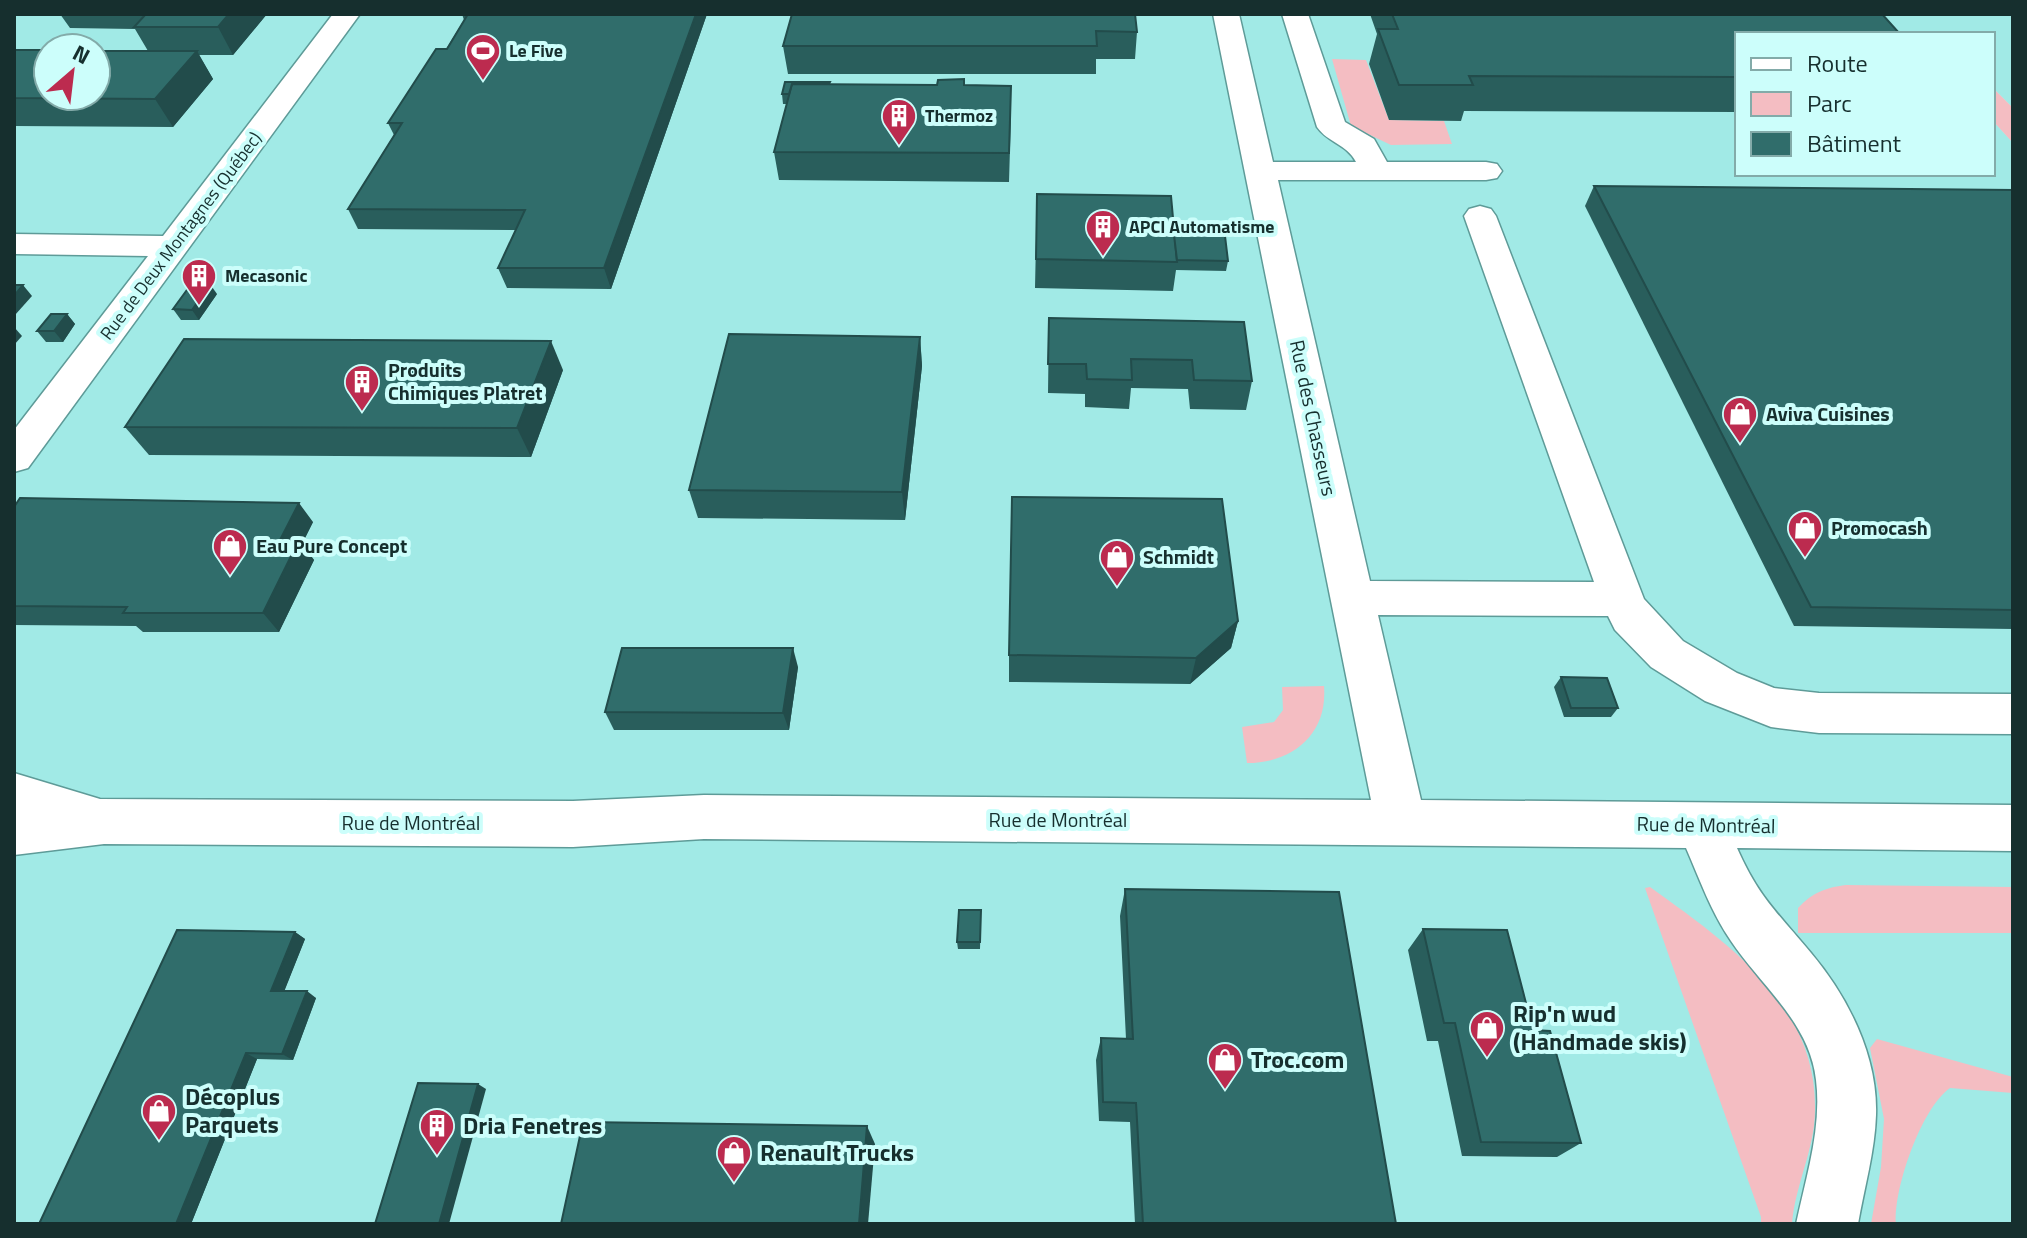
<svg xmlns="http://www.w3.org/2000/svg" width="2027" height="1238" font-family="'Titillium Web',sans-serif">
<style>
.built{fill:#a1eae6;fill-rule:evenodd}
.green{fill:#f4bdc2}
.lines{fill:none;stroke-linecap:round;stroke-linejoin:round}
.minor-casing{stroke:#5e9b98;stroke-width:3}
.minor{fill:#fff;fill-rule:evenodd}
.wall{fill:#295e5c}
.shaded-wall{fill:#224c4b}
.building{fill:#306d6b;stroke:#224c4b;stroke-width:2}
.labels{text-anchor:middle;stroke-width:8;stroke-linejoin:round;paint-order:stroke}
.far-poi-label{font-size:18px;font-weight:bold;fill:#162f2e;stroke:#ccfefb;text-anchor:start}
.far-street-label{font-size:18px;fill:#162f2e;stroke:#ccfefb}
.poi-label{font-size:20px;font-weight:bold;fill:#162f2e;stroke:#ccfefb;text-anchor:start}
.street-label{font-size:20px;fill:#162f2e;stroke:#ccfefb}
.near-poi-label{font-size:24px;font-weight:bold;fill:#162f2e;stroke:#ccfefb;text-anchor:start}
</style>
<rect width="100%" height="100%" fill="#b5f3f0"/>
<path class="built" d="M14,14H2013V108L1993,88V34H1737V174H1993V121L2013,143V1224H14ZM48,48H96V96H48Z"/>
<g class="green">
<path d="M1332,59L1366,60L1389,120L1444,121L1452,144L1391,145L1351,126Z"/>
<path d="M1993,88L2013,108V143L1993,121Z"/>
<path d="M1324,686C1328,735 1292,763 1247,763L1242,727L1274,722L1283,710L1282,687Z"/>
<path d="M1846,885L2013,887V933H1798V908C1813,892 1825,888 1846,885Z"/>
<path d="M1650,887C1726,942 1817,1003 1815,1110C1815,1149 1795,1185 1792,1224H1761V1217L1645,888Z"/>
<path d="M1877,1039L2013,1077V1093L1950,1088C1921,1108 1893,1190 1896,1224H1871L1881,1167L1884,1119L1870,1048Z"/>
</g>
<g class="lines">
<defs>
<g id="minor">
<path d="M333,14H360L28,468L14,472V430L148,256L15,254L14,234L163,236Z"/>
<path d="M1213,14H1239L1273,162H1356C1347,144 1328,143 1317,127L1282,14H1308L1345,122L1374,139L1387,162H1486L1497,164L1502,171L1497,178L1486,180H1278L1370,581L1594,582L1464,216L1469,209L1480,206L1491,209L1496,216L1644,599L1683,641L1737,673L1774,688L1819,693L2013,694V734L1819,733L1771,727L1705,701L1651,667L1615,630L1608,616L1378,615L1421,800L2013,805V851L1737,848C1759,898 1778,913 1811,953C1848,997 1878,1056 1876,1115C1875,1151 1864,1189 1858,1224H1796C1806,1177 1822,1128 1816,1080C1810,1023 1761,986 1731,941C1711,912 1700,880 1686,848L704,839L573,847L104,844L14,855V773L100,799L573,801L704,795L1371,800Z"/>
</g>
</defs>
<use href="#minor" class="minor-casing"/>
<use href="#minor" class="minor"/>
</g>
<g class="wall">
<path d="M60,14H267L233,55H199L213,79L173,127L14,126V50L148,51L135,29L70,28Z"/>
<path d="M462,14H707L611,289L507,288L498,268L516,230L358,229L348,209L394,135L388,123L446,49L464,20Z"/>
<path d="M792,14L1137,32L1135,59H1096V74H788L783,46Z"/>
<path d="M1370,14H1882L1737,34V112L1464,111L1461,121L1389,120L1369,64L1377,34Z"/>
<path d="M830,84L965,85L1011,114L1009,182L779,180L774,152L787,104H783L782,94Z"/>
<path d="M1594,186L2013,190V629L1794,626L1585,206Z"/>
<path d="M1037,194L1174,235L1228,261L1226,271L1176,270L1173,291L1035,288Z"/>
<path d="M217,294L199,320H181L173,309Z"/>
<path d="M67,314L75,324L63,342H46L37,331Z"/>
<path d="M1049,318L1244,322L1252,381L1246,410L1190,409L1188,389L1131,388L1129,409L1085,407V394L1048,393Z"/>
<path d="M920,337L922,366L905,520L698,518L689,490Z"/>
<path d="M563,370L531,457L149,455L125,427Z"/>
<path d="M14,507L313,522L302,544L314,560L279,632H143L136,626L14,625Z"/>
<path d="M1238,621L1231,648L1190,684L1009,682V655Z"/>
<path d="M798,667L789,730H614L605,712Z"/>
<path d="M1561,677L1618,708L1611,717H1564L1554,687Z"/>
<path d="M1125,889L1396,1224H1135L1130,1122L1099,1121L1096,1060L1101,1038L1126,1039L1120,916Z"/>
<path d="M981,910L980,949H958L957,942Z"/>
<path d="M1423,929L1533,1030L1581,1143L1557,1157L1462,1156L1438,1041H1427L1408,950Z"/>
<path d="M295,932L305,939L284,991L316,998L293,1060L257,1059L191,1224H39Z"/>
</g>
<g class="shaded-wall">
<path d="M229,14H267L233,55L218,27Z"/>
<path d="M696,14H707L611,289L604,268Z"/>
<path d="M197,51L213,79L173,127L155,99Z"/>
<path d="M210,284L217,294L199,320L192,310Z"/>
<path d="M23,285L32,296L15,315L14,296Z"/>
<path d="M67,314L75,324L63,342L54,331Z"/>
<path d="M14,327L22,336L14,345Z"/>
<path d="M920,337L922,366L905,520L902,492Z"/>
<path d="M551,341L563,370L531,457L517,428Z"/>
<path d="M299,503L313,522L302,544L314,560L279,632L263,613L280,540Z"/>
<path d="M1238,621L1231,648L1190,684L1196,658Z"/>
<path d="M793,648L798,667L789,730L783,713Z"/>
<path d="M295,932L305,939L282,997L271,991Z"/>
<path d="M307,991L316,998L293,1060L282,1054Z"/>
<path d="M246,1053L257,1059L191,1224H176Z"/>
<path d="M478,1084L486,1089L449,1224H439Z"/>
<path d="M867,1126L875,1144L868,1224H859Z"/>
</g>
<g class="building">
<path d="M146,14H229L218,27H134Z"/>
<path d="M468,14H696L604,268H498L525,210L348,209L402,123H388L436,49H447Z"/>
<path d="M792,14H1135L1137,32L1096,31L1097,46H783Z"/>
<path d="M1392,14H1882L1900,34H1737V77L1469,76L1473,85H1399L1378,29H1398Z"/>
<path d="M14,50H48V96H96V51H197L155,99L14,98Z"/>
<path d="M964,79V85L1011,86L1009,153L774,152L792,84L937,85L938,80Z"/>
<path d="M785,82H830L829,84H792L789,94H782Z"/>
<path d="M1594,186L2013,190V610L1811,607Z"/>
<path d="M1037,194L1171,196L1177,262L1036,259Z"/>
<path d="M1174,235L1225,236L1228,261L1177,260Z"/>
<path d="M192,283L210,284L192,310L173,309Z"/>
<path d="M14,285H23L14,296Z"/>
<path d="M51,314H67L54,331H37Z"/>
<path d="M1049,318L1244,322L1252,381L1194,380L1192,360L1131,359L1132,380L1087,379L1086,364H1048Z"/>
<path d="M729,334L920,337L902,492L689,490Z"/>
<path d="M184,339L551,341L517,428L125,427Z"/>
<path d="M1012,497L1222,499L1238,621L1196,658L1009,655Z"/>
<path d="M20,498L299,503L280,540H299L263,613H123L127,607L14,606V507Z"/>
<path d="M622,648H793L783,713L605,712Z"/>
<path d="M1561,677L1607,678L1618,708H1571Z"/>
<path d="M1125,889L1339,892L1396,1224H1143L1136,1103L1103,1102L1101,1038L1133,1039Z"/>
<path d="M959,910H981L980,942H957Z"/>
<path d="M1423,929L1507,930L1533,1030L1550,1031L1581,1143L1481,1142L1455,1023H1444Z"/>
<path d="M177,930L295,932L271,991H307L282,1054L246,1053L176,1224H39Z"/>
<path d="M418,1083L478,1084L439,1224H375Z"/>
<path d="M583,1122L867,1126L859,1224H561Z"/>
</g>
<defs>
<symbol id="stadium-pin" viewBox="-11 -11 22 30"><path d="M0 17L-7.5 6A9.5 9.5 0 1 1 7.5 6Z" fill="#bc2b4f" stroke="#ccfefb"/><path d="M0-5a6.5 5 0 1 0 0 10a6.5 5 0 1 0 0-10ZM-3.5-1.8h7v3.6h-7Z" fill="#fff"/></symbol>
<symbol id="building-pin" viewBox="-11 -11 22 30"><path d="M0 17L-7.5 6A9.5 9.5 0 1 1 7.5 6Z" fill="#bc2b4f" stroke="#ccfefb"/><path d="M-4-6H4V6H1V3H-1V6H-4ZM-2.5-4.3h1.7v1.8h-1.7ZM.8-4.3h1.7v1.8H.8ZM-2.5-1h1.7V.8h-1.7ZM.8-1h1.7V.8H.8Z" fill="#fff"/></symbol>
<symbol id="shop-pin" viewBox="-11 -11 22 30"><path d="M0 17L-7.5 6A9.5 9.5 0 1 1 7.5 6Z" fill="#bc2b4f" stroke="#ccfefb"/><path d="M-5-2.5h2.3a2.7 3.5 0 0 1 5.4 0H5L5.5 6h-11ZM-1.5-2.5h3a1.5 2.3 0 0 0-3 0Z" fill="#fff"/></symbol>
</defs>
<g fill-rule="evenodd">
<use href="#stadium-pin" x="463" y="31" width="40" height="54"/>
<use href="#building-pin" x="879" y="96" width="40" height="54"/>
<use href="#building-pin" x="1083" y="207" width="40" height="54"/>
<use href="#building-pin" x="179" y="256" width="40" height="54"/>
<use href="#building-pin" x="342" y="362" width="40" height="54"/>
<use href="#shop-pin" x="1720" y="394" width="40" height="54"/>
<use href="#shop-pin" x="1785" y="508" width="40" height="54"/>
<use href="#shop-pin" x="210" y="526" width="40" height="54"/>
<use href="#shop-pin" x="1097" y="537" width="40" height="54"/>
<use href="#shop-pin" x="1467" y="1008" width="40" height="54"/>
<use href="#shop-pin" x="1205" y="1040" width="40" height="54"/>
<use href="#shop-pin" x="139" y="1091" width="40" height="54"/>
<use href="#building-pin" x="417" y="1106" width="40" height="54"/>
<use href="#shop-pin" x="714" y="1133" width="40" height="54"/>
</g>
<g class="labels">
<g class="far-poi-label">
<text x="509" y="57">Le Five</text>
<text x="925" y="122">Thermoz</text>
<text x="1129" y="233">APCI Automatisme</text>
<text x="225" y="282">Mecasonic</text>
</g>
<g class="far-street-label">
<text transform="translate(181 236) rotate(-53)" y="6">Rue de Deux Montagnes (Québec)</text>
</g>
<g class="poi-label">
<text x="388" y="377">Produits<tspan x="388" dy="23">Chimiques Platret</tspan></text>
<text x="1766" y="421">Aviva Cuisines</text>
<text x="1831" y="535">Promocash</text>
<text x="256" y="553">Eau Pure Concept</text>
<text x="1143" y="564">Schmidt</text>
</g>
<g class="street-label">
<text transform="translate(1313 418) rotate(78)" y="7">Rue des Chasseurs</text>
<text x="1058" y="827">Rue de Montréal</text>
<text x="411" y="830">Rue de Montréal</text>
<text transform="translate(1706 825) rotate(1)" y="7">Rue de Montréal</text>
</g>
<g class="near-poi-label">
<text x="1513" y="1022">Rip'n wud<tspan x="1513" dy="28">(Handmade skis)</tspan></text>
<text x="1251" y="1068">Troc.com</text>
<text x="185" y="1105">Décoplus<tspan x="185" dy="28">Parquets</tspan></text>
<text x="463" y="1134">Dria Fenetres</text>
<text x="760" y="1161">Renault Trucks</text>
</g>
</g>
<rect width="2027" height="1238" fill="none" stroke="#162f2e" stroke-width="32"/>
<rect x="1735" y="32" width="260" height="144" fill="#ccfefb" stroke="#83aba9" stroke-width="2"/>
<rect x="1751" y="58" width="40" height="12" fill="#ffffff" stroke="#83aba9" stroke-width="2"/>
<text x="1807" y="72" font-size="24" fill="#162f2e">Route</text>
<rect x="1751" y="92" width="40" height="24" fill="#f4bdc2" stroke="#83aba9" stroke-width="2"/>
<text x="1807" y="112" font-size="24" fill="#162f2e">Parc</text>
<rect x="1751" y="132" width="40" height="24" fill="#306d6b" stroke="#83aba9" stroke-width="2"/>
<text x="1807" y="152" font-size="24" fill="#162f2e">Bâtiment</text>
<g transform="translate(72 72) rotate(28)"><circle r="38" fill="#ccfefb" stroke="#83aba9" stroke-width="2"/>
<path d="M0-6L14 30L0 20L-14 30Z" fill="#bc2b4f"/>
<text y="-12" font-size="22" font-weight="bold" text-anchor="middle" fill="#162f2e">N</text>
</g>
</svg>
